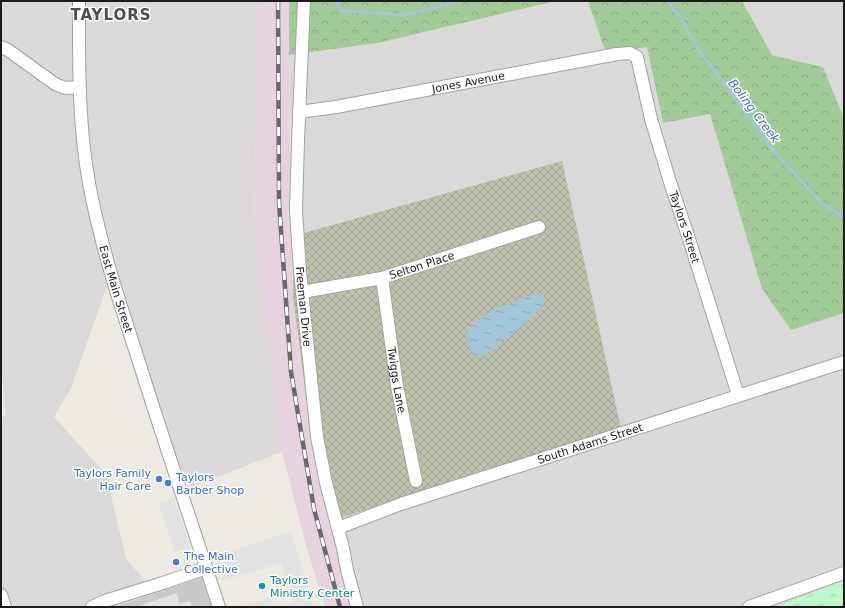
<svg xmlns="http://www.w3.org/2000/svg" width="845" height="608" font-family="'DejaVu Sans',sans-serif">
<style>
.residential{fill:#dad8d8}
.industrial{fill:#e6d3e0}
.religious{fill:#c9c9c9}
.construction{fill:url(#construction-cross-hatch)}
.forest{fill:url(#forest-crowns)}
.park{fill:url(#park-tufts)}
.parking{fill:#e3e3e3}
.water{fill:url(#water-ripples)}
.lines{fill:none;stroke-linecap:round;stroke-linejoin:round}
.stream{stroke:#a2c7da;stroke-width:3}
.minor-casing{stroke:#a2a2a2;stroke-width:14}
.minor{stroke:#fff;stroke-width:12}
.rail-casing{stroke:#696969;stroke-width:4.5}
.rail{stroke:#fff;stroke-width:3;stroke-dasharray:9;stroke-linecap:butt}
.shop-dot{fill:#3f7fe0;stroke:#fff;stroke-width:1.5}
.culture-dot{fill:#0f9aa8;stroke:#fff;stroke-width:1.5}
.labels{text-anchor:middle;stroke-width:3;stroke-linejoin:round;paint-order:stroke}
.street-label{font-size:11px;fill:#1b1b1b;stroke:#fff}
.shop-label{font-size:11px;fill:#366cbe;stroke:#fff;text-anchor:start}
.culture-label{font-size:11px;fill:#0d838f;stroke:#fff;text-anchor:start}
.water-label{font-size:12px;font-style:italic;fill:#4b70a7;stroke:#fff}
.district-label{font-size:15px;font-weight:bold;letter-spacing:1px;fill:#4e4e4e;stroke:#fff}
</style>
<defs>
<pattern id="construction-cross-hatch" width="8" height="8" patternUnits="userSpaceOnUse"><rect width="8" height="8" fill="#bfc1ad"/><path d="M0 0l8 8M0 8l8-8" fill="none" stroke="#a4a594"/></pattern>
<pattern id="forest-crowns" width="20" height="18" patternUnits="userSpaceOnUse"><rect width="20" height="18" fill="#a1cb97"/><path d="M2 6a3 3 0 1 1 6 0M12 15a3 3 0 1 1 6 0" fill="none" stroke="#8aae82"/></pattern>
<pattern id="park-tufts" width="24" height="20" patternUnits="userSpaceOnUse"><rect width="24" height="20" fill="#bef7c8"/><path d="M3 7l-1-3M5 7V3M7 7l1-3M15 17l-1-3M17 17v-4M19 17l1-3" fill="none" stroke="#a3d3ab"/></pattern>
<pattern id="water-ripples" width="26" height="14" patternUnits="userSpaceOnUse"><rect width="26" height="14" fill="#a2c7da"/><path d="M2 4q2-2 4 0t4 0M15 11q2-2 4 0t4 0" fill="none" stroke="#8baaba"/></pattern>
</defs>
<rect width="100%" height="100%" fill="#edeae1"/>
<g class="residential">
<path d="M1,1H258L254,231L282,452L189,488L107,286L71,388L54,417L106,474L126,559L156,593L115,607H3L1,602V417L6,416L1,367Z"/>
<path d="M556,1H588L606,54L647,46L663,123L710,114L762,289L791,330L844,313V581L776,607H358L334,520L453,483L293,236L289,55L378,43Z"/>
<path d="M742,1H844V118L823,67L772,55Z"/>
</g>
<path class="industrial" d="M258,1H289L290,149L293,298L309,418L358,607H325L308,552L282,452L254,231Z"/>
<path class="religious" d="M202,577L212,607H115Z"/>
<path class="construction" d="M562,161L621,428L334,520L309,418L293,298V236Z"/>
<g class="forest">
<path d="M289,1H556L378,43L289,55Z"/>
<path d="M588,1H742L772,55L823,67L844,118V313L791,330L762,289L710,114L663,123L647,47L606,54Z"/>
</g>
<path class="park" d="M844,581V607H776Z"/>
<g class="parking">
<path d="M174,498L191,547L175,552L158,503Z"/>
<path d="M291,531L314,607H274L293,602L282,563L222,581L214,557Z"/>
<path d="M177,593L179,603L190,601L192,607H136Z"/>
<path d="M270,597L274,607H238Z"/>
</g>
<path class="water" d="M539,293L544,295C545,299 545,303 542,307C538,313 488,355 481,357C481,357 475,357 475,357C469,350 465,339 468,330C473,315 524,297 539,293Z"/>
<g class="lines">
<g class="stream">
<path d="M337,1L342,11L405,15L460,1"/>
<path d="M667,1L682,20L699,51L715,71L775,153L824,205L844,217"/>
</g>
<defs>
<g id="minor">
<path id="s1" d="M79,1C79,62 78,123 89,183C100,243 119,301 138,359C164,442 192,524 219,607"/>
<path id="s2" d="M304,1L298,141L296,210L300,272L317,437L326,483L343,548L347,570L357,607"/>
<path d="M1,47L8,50L55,84L65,88L79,87"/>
<path id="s3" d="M299,112L336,107L617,54L630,53L637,57L651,119L670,182L690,242L738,395"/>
<path id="s4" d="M382,278L397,386L416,481"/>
<path id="s5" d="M302,292L382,278L539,227"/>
<path id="s6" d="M338,528L401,504L844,362"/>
<path d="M1,595L5,607"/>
<path d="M92,607L105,601L166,582L206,568"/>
<path d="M749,607L844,573"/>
</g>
</defs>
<use href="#minor" class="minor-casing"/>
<use href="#minor" class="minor"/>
<defs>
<path id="rail" d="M278,1L279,202L291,372L314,509L340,607"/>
</defs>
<use href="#rail" class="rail-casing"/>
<use href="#rail" class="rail"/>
</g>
<g class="shop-dot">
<circle cx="159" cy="479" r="4"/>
<circle cx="168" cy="483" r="4"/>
<circle cx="176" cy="562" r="4"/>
</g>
<circle class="culture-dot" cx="262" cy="586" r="4"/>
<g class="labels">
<g class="street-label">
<text dy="4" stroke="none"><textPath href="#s3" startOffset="172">Jones Avenue</textPath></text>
<text dy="4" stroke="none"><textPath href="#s3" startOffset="521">Taylors Street</textPath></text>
<text dy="4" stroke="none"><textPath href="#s5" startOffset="123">Selton Place</textPath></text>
<text dy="4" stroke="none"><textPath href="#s1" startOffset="292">East Main Street</textPath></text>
<text dy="4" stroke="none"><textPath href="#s2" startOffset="306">Freeman Drive</textPath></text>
<text dy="4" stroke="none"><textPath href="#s4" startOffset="103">Twiggs Lane</textPath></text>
<text dy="4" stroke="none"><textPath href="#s6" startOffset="266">South Adams Street</textPath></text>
</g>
<g class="shop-label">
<text x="151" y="477" text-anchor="end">Taylors Family<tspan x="151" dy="13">Hair Care</tspan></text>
<text x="176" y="481">Taylors<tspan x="176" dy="13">Barber Shop</tspan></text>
<text x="184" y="560">The Main<tspan x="184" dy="13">Collective</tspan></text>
</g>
<g class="culture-label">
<text x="270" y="584">Taylors<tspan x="270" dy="13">Ministry Center</tspan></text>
</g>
<g class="water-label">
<text transform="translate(754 111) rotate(53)" y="4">Boling Creek</text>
</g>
<g class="district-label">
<text x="111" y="20">TAYLORS</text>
</g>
</g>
<rect width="845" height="608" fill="none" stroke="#1b1b1b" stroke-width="4"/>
</svg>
